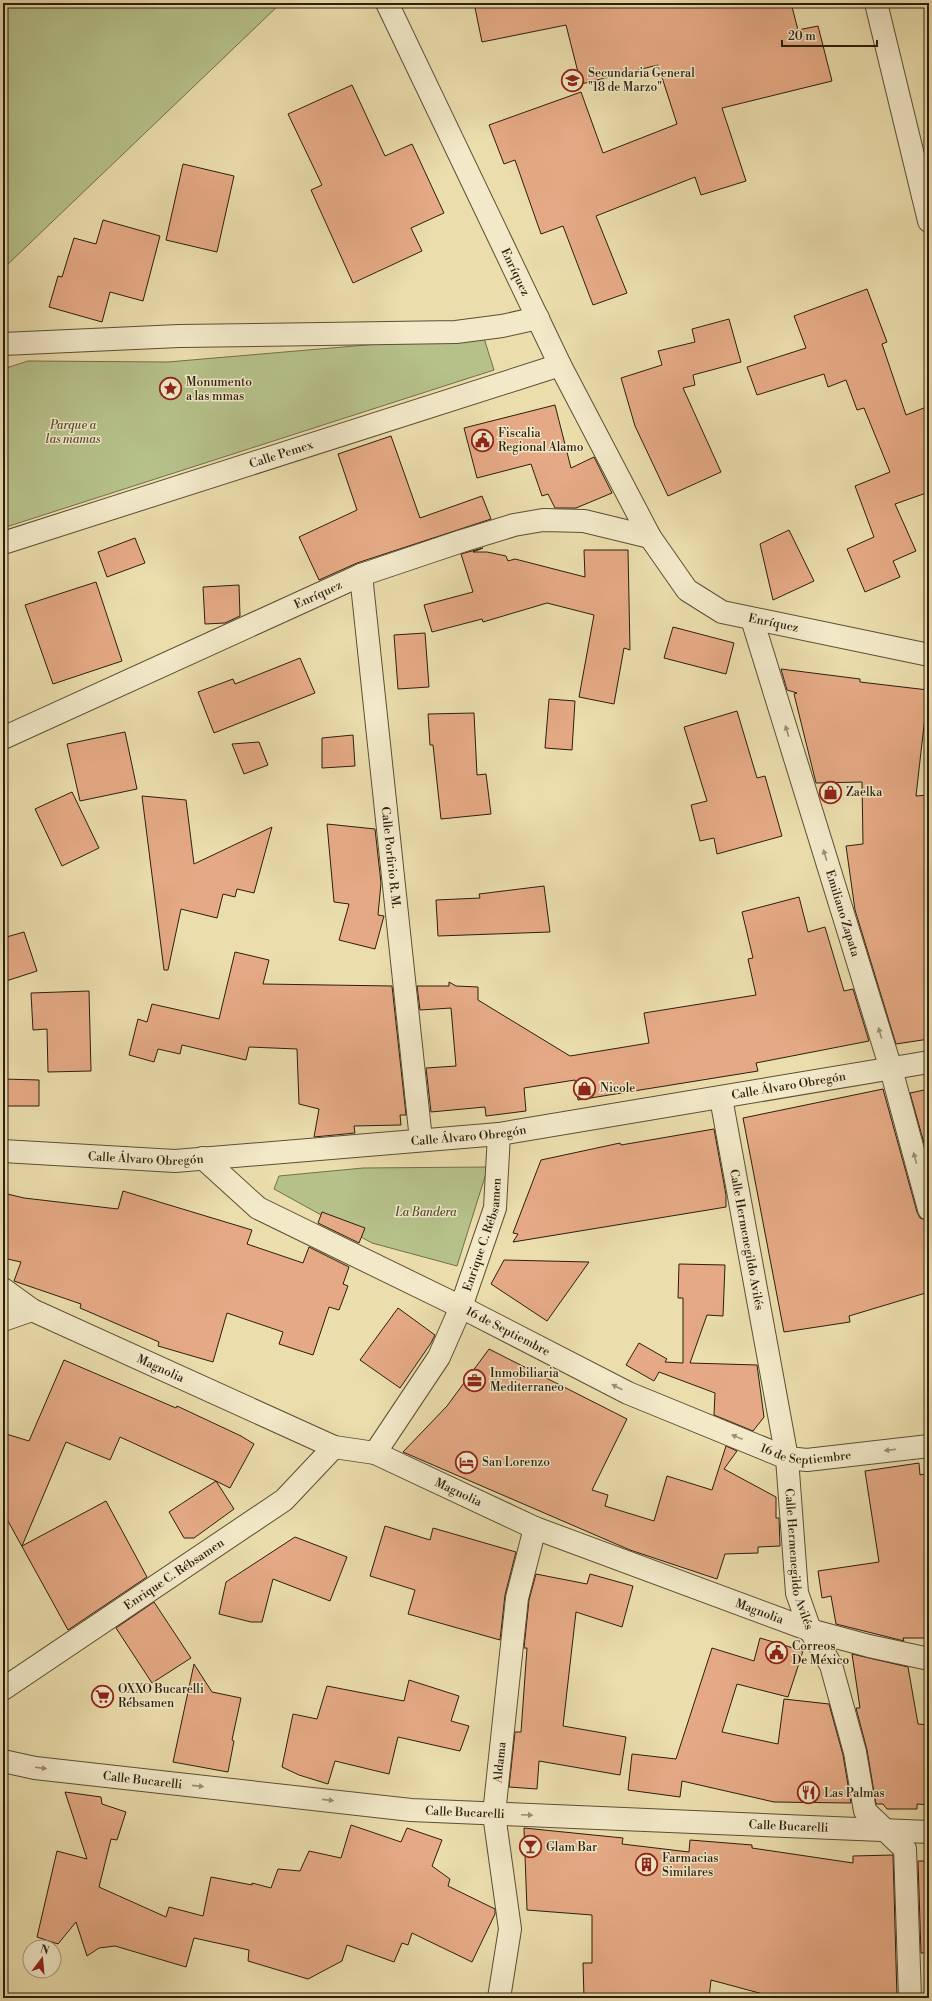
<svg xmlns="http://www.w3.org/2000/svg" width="932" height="2001" font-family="'Libre Bodoni',serif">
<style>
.green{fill:#b6c18a;stroke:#71704c}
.building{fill:#e5aa85;stroke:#2c1e0d}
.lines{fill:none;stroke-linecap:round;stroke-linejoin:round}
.minor-casing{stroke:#5c4e35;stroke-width:24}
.minor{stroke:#f2e9c9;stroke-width:22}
.oneway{fill:#998e74}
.labels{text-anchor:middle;stroke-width:3;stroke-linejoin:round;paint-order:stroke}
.poi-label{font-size:12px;fill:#2c1e0d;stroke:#f2e9c9;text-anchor:start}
.street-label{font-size:12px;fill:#2c1e0d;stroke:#f2e9c9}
.park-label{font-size:12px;font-style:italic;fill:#554f32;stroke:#f2e9c9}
</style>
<rect width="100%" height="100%" fill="#ebddac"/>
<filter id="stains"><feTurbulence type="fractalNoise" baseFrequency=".005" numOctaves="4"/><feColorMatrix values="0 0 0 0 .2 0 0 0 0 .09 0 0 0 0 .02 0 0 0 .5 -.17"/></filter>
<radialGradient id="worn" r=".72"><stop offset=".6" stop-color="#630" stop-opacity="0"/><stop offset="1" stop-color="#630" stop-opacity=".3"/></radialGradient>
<g class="green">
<path d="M3,3H281L6,266H3Z"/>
<path d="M483,335L494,370L3,528V369L28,361L168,362Z"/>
<path d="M488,1167L457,1266L372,1243L274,1189L279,1176L363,1168Z"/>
</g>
<g class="building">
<path d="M474,3H791L798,30L818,26L832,81L722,108L746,181L701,195L695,177L596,216L627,293L593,305L563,226L541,234L515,160L504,164L489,125L581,92L603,153L677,124L658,65L581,84L566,25L482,42Z"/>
<path d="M352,85L385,156L412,144L444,213L411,228L422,251L353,283L311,190L322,185L288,114Z"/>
<path d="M183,164L234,176L217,252L166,240Z"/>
<path d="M103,220L160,236L143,301L110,292L102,322L49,307L58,276L62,277L74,238L96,244Z"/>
<path d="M867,289L887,342L882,344L906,415L929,406V492L895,504L916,551L893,561L900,577L865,592L847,549L874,537L855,486L890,472L864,408L857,410L846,380L828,387L824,374L757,395L747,367L806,348L794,316Z"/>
<path d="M729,319L741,362L693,375L695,385L683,388L721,472L668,496L635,426L621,378L662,365L658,351L695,342L692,329Z"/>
<path d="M555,405L571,468L594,457L612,493L576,508H555L548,494L542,496L531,464L477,478L464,428Z"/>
<path d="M391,436L420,518L482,496L491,519L357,563L319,580L299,537L357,510L338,454Z"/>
<path d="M789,530L814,581L773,600L760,544Z"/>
<path d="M135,538L145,563L107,577L98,552Z"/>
<path d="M483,548L473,552H487L506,556L508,561L515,559L585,577L584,550H628L630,650L624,648L614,704L579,697L594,615L547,603L483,622L482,619L432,632L424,605L473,592L461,554Z"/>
<path d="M96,582L122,661L53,684L25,605Z"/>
<path d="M239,585L240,616L225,623L205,624L203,587Z"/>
<path d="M673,627L734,643L726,674L664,658Z"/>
<path d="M425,633L429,687L398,689L394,635Z"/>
<path d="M300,658L315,693L214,733L198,692L233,679L235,684Z"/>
<path d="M781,669L860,679V682L928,690L916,796L929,795V1039L896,1044L855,910L846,846L863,844L862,782L816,783L794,694L797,693L787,690Z"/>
<path d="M549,699L575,701L572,750L545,748Z"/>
<path d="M737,711L757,778L765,776L782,836L717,854L714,838L700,841L691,805L707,801L684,727Z"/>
<path d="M474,713L477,775L486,774L491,814L441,819L433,745H430L428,714Z"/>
<path d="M125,732L137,789L80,801L67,744Z"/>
<path d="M353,735L355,766L322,768V738Z"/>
<path d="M259,742L268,765L244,774L232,744Z"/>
<path d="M72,792L99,848L62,866L35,809Z"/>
<path d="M142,796L186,800L194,864L272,827L254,893L237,889L235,897L223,894L217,918L181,909L168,970H164Z"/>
<path d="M327,824L375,829L381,883L378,915L384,916L375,949L339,940L349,904L334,902Z"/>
<path d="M544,886L550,932L438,936L436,900L480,898L479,894Z"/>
<path d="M799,897L808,932L825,927L844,991L853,989L869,1041L756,1063L758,1071L578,1100L575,1080L524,1088L526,1111L486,1116L485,1107L431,1112L426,1068L456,1066L451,1008L420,1010L417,986H449V982L456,986L478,987V1000L570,1056L649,1043L644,1013L756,995L748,959L753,958L742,912Z"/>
<path d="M24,932L37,971L3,982V938Z"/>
<path d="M235,952L269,960L263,984L392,986L406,1115H400L401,1125L354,1126L355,1133L314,1137L319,1109L299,1104L297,1049L249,1047L246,1060L182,1045L180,1054L158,1049L154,1062L129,1055L138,1019L147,1022L152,1004L219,1019Z"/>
<path d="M89,991L91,1071L48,1072L47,1029L33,1030L31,993Z"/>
<path d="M3,1079L39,1080V1106H3Z"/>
<path d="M883,1089L917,1212L920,1218L929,1221V1292L849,1316L850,1322L784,1332L743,1118Z"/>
<path d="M929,1089V1161L910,1093Z"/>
<path d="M714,1129L726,1195V1207L513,1242L518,1234L513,1233L541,1160L620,1143L621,1145Z"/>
<path d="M123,1191L252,1230L247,1244L303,1263L309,1247L349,1267L343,1284L348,1286L339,1310L329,1307L313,1355L279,1344L283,1332L227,1313L213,1362L158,1346L159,1342L80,1308L81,1304L14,1281L21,1262L3,1258V1193L24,1198L118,1209Z"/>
<path d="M322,1212L365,1228L359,1243L318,1223Z"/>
<path d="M504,1260L589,1262L547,1321L491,1284Z"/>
<path d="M679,1264L725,1265L723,1316L707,1315L690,1363L757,1365L764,1417L753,1431L714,1415L715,1393L659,1372L654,1381L626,1365L639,1343L667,1359L665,1362L683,1363V1298H678Z"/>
<path d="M398,1308L435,1335L431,1343L400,1388L360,1360Z"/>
<path d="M489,1349L627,1419L592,1490L608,1495L605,1506L654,1521L667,1476L712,1490L726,1446L737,1451L724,1469L776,1497V1518H779L780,1546L758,1547V1553L725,1554L717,1579L630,1550L403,1452L447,1406Z"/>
<path d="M64,1360L176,1408L177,1406L241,1436L254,1444L230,1488L216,1481L234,1509L194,1538H184L169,1512L216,1481L120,1437L110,1460L66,1442L22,1546L106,1501L147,1577L68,1630L3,1512V1433L29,1441Z"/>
<path d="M919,1463L920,1475L929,1473V1638H903L904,1641L836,1624L831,1596L822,1598L818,1571L879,1562L865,1471Z"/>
<path d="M385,1526L430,1540L433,1528L516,1552L505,1595L500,1640L408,1614L415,1590L370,1576Z"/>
<path d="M295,1537L347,1557L330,1601L273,1579L262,1622H251L219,1614L226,1582Z"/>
<path d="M536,1574L587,1584L590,1574L633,1586L622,1627L576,1612L563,1726L626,1737L620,1775L539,1761L537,1789L509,1787L515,1732H521L527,1648H524L529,1600Z"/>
<path d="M154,1602L191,1658L152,1683L116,1628Z"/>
<path d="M760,1638L803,1651L788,1697L737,1684L722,1732L778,1744L784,1699L829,1704L843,1755L851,1803L774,1802L682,1781L680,1797L628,1790L632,1754L676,1759L712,1648L754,1661Z"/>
<path d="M852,1654L908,1667L918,1724L929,1725V1805L917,1804V1809H887L883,1804H876L867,1750L856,1708H860Z"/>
<path d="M194,1664L212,1692L241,1698L232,1740L234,1741L228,1772L173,1762Z"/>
<path d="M409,1680L459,1696L451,1721L469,1726L460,1751L398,1737L389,1774L335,1761L328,1784L299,1775L282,1767L293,1714L317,1719L327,1686L404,1701Z"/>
<path d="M65,1792L101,1797L102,1804L126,1812L117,1840L111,1839L99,1887L166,1917L169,1907L203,1916L211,1877L252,1885V1883L271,1888L278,1869L300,1871L309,1851L341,1858L351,1825L401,1842L407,1828L442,1840L432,1866L450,1879L448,1886L495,1909V1914L472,1962L412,1933L408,1945L402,1943L394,1962L347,1945L342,1961L308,1979L248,1961L249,1950L194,1938L186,1967L115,1946L99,1948L87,1956L76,1922L58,1944L37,1937L57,1851L87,1859Z"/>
<path d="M524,1828L623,1838L622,1844L689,1852L690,1840L752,1845V1848L853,1863V1856L893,1855L897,1998H762L763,1994L711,1980L709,1998H584L583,1963H592V1915L527,1910Z"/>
<path d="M918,1861H929V1953H921Z"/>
</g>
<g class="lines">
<defs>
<g id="minor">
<path id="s1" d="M387,3L560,365L650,537L687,590L722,612L929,655"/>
<path d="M876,3L929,221"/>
<path d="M3,344L179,336L456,332L502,326L538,318"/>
<path id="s2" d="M3,543L560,365"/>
<path id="s3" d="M361,575L421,1140"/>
<path id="s4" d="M752,619L891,1069L929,1209"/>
<path id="s5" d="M3,738L361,575L462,541L514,525L543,520L584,521L650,537"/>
<path id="s6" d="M721,1098L787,1458L797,1593L810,1630L831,1665L855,1752L865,1811L905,1849L910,1998"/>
<path id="s7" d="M3,1151L175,1161L499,1134L929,1062"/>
<path id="s8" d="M203,1158L258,1208L461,1307L628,1393L787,1458L807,1460L929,1446"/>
<path id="s9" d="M3,1289L32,1310L334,1447L375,1453L535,1528L810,1630L869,1646L929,1659"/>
<path d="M3,1320L32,1310"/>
<path id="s10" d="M375,1453L439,1357L461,1307L495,1208L499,1134"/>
<path id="s11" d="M3,1689L284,1500L334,1447"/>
<path id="s12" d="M3,1761L35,1768L411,1810L929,1832"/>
<path id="s13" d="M499,1998L510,1929L494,1814L517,1598L535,1528"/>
</g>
</defs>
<use href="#minor" class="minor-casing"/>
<use href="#minor" class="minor"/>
</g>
<defs><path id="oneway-solid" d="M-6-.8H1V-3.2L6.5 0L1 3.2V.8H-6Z"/></defs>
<g class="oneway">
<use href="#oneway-solid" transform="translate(787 731) rotate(-107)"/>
<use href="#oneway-solid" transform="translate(825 855) rotate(-107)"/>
<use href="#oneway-solid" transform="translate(880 1033) rotate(-107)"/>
<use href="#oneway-solid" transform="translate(915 1158) rotate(-105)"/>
<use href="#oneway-solid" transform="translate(617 1387) rotate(-153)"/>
<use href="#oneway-solid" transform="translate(737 1437) rotate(-158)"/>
<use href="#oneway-solid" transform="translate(890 1450) rotate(173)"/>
<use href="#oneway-solid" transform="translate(41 1768) rotate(7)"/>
<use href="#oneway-solid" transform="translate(198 1786) rotate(6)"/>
<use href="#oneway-solid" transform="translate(328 1800) rotate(6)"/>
<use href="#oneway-solid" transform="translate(527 1815) rotate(2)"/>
</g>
<defs>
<symbol id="school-ring" viewBox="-11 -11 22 22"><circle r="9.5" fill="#f2e9c9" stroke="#8f2418" stroke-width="1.5"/><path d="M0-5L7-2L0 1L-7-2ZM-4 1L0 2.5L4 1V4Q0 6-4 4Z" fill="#8f2418"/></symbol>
<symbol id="sight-ring" viewBox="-11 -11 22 22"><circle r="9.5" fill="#f2e9c9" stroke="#8f2418" stroke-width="1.5"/><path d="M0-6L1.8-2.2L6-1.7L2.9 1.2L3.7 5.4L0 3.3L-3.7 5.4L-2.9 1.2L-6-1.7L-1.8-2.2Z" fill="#8f2418"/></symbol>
<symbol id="civic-ring" viewBox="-11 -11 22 22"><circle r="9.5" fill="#f2e9c9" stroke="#8f2418" stroke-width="1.5"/><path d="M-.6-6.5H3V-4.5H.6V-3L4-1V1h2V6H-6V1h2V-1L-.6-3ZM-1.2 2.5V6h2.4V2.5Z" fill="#8f2418"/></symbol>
<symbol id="shop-ring" viewBox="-11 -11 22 22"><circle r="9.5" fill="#f2e9c9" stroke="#8f2418" stroke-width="1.5"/><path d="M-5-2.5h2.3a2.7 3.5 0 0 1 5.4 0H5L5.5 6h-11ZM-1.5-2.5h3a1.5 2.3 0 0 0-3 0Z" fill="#8f2418"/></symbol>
<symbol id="office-ring" viewBox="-11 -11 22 22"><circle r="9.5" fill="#f2e9c9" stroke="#8f2418" stroke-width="1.5"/><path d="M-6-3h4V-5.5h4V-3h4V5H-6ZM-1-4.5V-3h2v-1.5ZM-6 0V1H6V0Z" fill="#8f2418"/></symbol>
<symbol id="hotel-ring" viewBox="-11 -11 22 22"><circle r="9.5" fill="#f2e9c9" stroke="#8f2418" stroke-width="1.5"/><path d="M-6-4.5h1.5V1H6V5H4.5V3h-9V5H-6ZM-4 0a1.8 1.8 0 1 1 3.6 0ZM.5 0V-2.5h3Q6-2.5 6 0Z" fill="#8f2418"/></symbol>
<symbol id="supermarket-ring" viewBox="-11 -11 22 22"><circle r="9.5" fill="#f2e9c9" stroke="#8f2418" stroke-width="1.5"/><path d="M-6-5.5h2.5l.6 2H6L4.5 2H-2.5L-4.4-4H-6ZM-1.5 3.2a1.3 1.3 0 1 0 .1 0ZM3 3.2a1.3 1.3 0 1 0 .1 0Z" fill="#8f2418"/></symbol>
<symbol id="restaurant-ring" viewBox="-11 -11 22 22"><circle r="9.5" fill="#f2e9c9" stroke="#8f2418" stroke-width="1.5"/><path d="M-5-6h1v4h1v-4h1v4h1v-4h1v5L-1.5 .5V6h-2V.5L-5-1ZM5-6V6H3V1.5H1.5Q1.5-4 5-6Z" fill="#8f2418"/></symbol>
<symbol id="bar-ring" viewBox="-11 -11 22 22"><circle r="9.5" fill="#f2e9c9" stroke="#8f2418" stroke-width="1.5"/><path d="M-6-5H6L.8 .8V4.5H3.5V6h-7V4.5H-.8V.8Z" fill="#8f2418"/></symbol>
<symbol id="building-ring" viewBox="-11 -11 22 22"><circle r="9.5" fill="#f2e9c9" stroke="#8f2418" stroke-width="1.5"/><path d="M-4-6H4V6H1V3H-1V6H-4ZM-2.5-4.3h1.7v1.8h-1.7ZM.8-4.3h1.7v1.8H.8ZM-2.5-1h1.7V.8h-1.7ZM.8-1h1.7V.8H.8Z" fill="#8f2418"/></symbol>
</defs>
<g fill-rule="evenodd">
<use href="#school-ring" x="560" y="68" width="25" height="25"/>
<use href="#sight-ring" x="158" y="376" width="25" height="25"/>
<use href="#civic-ring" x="470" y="428" width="25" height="25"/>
<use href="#shop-ring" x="818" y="780" width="25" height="25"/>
<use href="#shop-ring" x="572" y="1076" width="25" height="25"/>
<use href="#office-ring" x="462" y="1368" width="25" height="25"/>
<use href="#hotel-ring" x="454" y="1450" width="25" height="25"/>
<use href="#civic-ring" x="764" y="1640" width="25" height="25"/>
<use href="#supermarket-ring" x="90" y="1684" width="25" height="25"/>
<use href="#restaurant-ring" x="796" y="1780" width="25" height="25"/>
<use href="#bar-ring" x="518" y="1834" width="25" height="25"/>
<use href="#building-ring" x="634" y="1852" width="25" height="25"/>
</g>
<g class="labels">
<g class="poi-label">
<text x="588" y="77">Secundaria General<tspan x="588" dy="14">"18 de Marzo"</tspan></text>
<text x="186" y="386">Monumento<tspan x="186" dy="14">a las mmas</tspan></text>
<text x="498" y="437">Fiscalia<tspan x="498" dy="14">Regional Alamo</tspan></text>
<text x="846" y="796">Zaelka</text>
<text x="600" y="1092">Nicole</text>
<text x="490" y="1377">Inmobiliaria<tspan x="490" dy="14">Mediterraneo</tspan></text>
<text x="482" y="1466">San Lorenzo</text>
<text x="792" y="1650">Correos<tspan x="792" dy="14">De México</tspan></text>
<text x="118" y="1693">OXXO Bucarelli<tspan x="118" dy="14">Rébsamen</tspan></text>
<text x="824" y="1797">Las Palmas</text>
<text x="546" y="1851">Glam Bar</text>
<text x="662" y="1862">Farmacias<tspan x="662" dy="14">Similares</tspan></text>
</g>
<g class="street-label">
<text dy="4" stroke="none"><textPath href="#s1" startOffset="298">Enríquez</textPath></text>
<text dy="4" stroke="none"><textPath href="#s2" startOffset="292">Calle Pemex</textPath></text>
<text dy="4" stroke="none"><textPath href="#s5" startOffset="346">Enríquez</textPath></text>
<text dy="4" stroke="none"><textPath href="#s1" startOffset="754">Enríquez</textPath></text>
<text dy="4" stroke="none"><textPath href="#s3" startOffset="284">Calle Porfirio R. M.</textPath></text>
<text dy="4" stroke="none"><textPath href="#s4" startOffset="308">Emiliano Zapata</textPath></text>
<text dy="4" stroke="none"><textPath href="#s7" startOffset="791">Calle Álvaro Obregón</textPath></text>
<text dy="4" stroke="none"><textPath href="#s7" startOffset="467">Calle Álvaro Obregón</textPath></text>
<text dy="4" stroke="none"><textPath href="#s7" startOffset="143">Calle Álvaro Obregón</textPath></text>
<text dy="4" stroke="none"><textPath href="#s10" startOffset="246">Enrique C. Rébsamen</textPath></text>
<text dy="4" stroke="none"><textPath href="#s6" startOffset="144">Calle Hermenegildo Avilés</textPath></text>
<text dy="4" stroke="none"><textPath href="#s8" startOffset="353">16 de Septiembre</textPath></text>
<text dy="4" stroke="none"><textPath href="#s9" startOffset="177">Magnolia</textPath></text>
<text dy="4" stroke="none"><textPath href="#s8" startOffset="678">16 de Septiembre</textPath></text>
<text dy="4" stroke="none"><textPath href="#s9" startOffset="501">Magnolia</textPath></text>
<text dy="4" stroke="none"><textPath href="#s6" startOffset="468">Calle Hermenegildo Avilés</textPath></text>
<text dy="4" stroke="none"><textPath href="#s11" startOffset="206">Enrique C. Rébsamen</textPath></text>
<text dy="4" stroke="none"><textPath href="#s9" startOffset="825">Magnolia</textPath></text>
<text dy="4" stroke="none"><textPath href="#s13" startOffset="238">Aldama</textPath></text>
<text dy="4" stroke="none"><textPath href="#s12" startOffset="141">Calle Bucarelli</textPath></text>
<text dy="4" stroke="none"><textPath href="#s12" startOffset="465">Calle Bucarelli</textPath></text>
<text dy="4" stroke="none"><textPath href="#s12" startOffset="789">Calle Bucarelli</textPath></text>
</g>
<g class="park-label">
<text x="73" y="429">Parque a<tspan x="73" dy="14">las mamas</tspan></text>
<text x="426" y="1216">La Bandera</text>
</g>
</g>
<rect width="932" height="2001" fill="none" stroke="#ebddac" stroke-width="16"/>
<rect x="4" y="4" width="924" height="1993" fill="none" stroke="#2c1e0d" stroke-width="2"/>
<rect x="8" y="8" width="916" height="1985" fill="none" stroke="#2c1e0d"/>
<g transform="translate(42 1959) rotate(16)"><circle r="19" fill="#f2e9c9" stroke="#a3987e"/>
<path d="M0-3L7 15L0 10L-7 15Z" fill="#8f2418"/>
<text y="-6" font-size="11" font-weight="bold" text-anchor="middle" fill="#2c1e0d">N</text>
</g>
<path d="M782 40v6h95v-6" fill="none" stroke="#2c1e0d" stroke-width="2"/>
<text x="788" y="40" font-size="12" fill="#2c1e0d" stroke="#f2e9c9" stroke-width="3" paint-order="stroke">20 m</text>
<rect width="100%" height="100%" filter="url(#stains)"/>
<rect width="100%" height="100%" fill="url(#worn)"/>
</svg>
